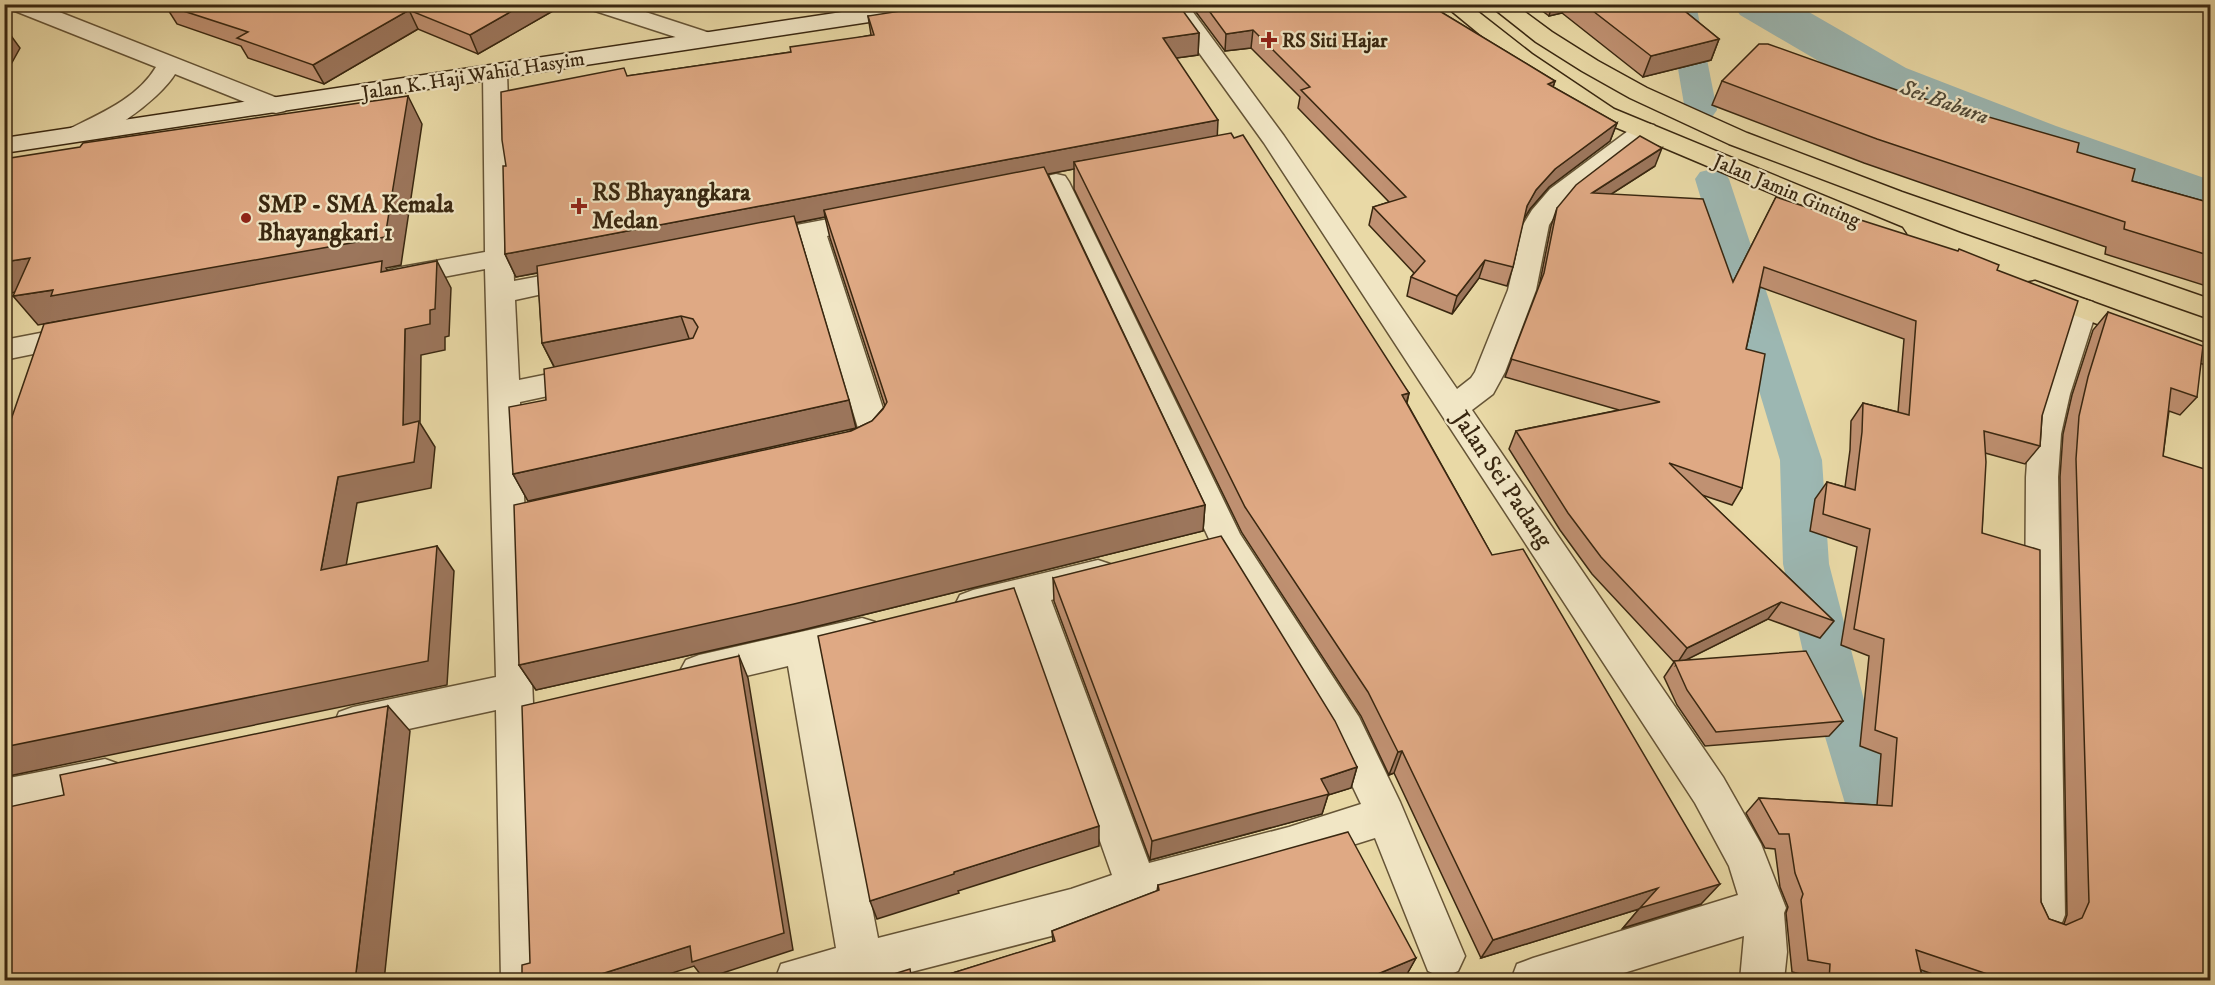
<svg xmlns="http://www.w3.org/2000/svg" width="2215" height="985" font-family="'IM FELL DW Pica',serif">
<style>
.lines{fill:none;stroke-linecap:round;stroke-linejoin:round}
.canal{fill:#9cb7b2;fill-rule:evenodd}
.river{fill:#9cb7b2;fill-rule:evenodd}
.street-casing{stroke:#655436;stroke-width:3}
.secondary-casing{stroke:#392710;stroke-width:3}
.primary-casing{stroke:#392710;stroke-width:3}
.street{fill:#f1e6c5;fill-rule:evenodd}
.secondary{fill:#f1e6c5;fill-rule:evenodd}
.primary{fill:#e9d9a6;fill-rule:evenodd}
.wall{fill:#c09172;stroke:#392710;stroke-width:1.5}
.shaded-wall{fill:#9c765c;stroke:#392710;stroke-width:1.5}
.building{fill:#dfa984;stroke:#392710;stroke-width:1.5}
.poi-dot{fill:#8f2418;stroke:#f1e6c5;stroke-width:2}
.labels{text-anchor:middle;stroke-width:4.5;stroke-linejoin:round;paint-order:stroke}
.far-poi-label{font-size:20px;font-weight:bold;fill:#392710;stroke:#f1e6c5;text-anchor:start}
.far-street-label{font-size:20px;fill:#392710;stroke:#f1e6c5}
.far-water-label{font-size:22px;font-style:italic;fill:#524b38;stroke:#f1e6c5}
.poi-label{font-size:24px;font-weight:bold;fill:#392710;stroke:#f1e6c5;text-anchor:start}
.street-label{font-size:24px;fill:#392710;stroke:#f1e6c5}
</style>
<rect width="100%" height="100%" fill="#e9d9a6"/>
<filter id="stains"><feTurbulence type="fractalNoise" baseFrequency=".00333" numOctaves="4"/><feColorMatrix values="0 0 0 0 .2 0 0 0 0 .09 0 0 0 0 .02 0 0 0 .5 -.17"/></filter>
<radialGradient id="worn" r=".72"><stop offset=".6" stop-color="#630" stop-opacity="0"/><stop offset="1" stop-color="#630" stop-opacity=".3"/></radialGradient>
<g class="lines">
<g class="canal">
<path d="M1667,4H1696L1717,110L1712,117L1701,120L1690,117L1685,110Z"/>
<path d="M1712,169L1724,172L1729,179L1822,460L1829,564L1864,700L1956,980H1898L1814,700L1783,564L1780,460L1695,179L1700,172Z"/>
</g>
<path class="river" d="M1733,4H1795L1906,68L2056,126L2210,180V218L2189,213L2016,150L1868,90L1740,15Z"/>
<defs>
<g id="street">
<path d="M7,4H39L285,101L288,106L285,111L276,113L267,111L175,74C160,99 97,148 67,140L64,135L67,130C99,114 137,99 156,67L10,9Z"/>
<path d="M586,4H621L713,34L716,39L713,44L705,46L697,44L589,9Z"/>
<path d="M1164,4H1187L1284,136L1457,389L1471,378L1475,372L1508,290L1523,225L1532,210L1550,189L1636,125L1645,123L1654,125L1657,130L1654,135L1568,201L1556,214L1549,225L1536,290L1505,372L1493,394L1472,410L1723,777L1761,844L1786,908L1784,913L1787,952L1784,980H1740L1744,936L1601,980H1511L1517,964L1533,958L1738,895L1729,866L1695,803L1264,143Z"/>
<path d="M495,66L503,68L507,73L514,281L583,268L593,271L597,277L593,283L515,300L519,380L588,366L599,369L603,377L599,385L520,402L545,980H501L496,710L353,741L339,736L334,724L339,712L353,707L496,677L485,269L396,286L386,283L382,277L386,271L396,268L485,252L483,73L487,68Z"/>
<path d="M1056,174L1065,176L1069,182L1240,534L1359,717L1400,802L1465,956L1458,971L1443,978L1428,971L1375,838L1289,865L1137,906L1071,931L880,980H775L781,964L836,948L788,666L699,687L686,682L680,671L686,660L699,655L862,618L875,622L880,633L875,644L823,657L878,938L1071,889L1112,875L1018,608L973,620L960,615L955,605L960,595L973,590L1098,560L1110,564L1115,574L1110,584L1051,600L1149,863L1289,827L1361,804L1331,741L1210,541L1043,182L1047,176Z"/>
<path d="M871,211L880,213L884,219L880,225L827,236L890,430L878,447L845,459L834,455L829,447L834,439L858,428L802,241L754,251L744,248L740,242L744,236L754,233Z"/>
<path d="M2083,299L2093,302L2097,309L2070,394L2061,434L2058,477L2065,915L2059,930L2044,936L2029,930L2023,915L2026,477L2029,434L2040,394L2069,309L2073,302Z"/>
<path d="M82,325L92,328L97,335L92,342L4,360V340Z"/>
<path d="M105,759L119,764L125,777L119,790L105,795L4,816V779Z"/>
</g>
<path id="secondary" d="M895,4H953L950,9L942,11L4,153V138Z"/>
<g id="primary">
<path d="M1443,4H1468L1532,54L1614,109L1902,228L1906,234L1902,240L1892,243L1882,240L1596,119L1516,64Z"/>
<path d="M1488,4H1514L1552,32L1598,61L1647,88L1747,133L1902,192L2210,299V319L1962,232L1729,144L1630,98L1582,71L1536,42Z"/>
<path d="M2035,281L2210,345V366L2025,297L2021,290L2025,283Z"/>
</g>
</defs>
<use href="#street" class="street-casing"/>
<use href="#secondary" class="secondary-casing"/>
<use href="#primary" class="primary-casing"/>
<use href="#street" class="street"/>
<use href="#secondary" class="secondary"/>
<use href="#primary" class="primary"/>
</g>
<g class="wall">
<path d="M565,4L478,54L418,29L324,84L248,58L241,46L177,24L165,5Z"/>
<path d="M1190,4H1428L1555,81L1553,87L1617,123L1610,141L1549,187L1530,209L1523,220L1513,267L1507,286L1479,278L1452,314L1407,296L1411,277L1414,273L1369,225L1373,207L1389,202L1298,108L1300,97L1251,48L1225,51Z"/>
<path d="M1533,4H1676L1719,39L1711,60L1643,77L1562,13L1549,16Z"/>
<path d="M2203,4H2211V58L2207,57Z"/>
<path d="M868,16L1199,33L1198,55L1176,58L1217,136L1409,393L1407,403L1492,555L1701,904L1623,928L1639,909L1481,958L1394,773L1389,775L1361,716L1242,533L1074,189V169L1048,174L1205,505L1203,531L802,630L536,690L519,665L851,431L872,421L885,406L830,238L825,217L796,223L856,428L528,501L513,474L546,400L554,367L542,343L538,273L516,277L505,254L506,166L627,76L791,52L871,35Z"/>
<path d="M1722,81L1905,93L2077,152L2132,181L2211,203V276L2203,285L2105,254L2106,247L1864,163L1712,105Z"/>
<path d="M1655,166L1611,194L1733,282L1776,197L1997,270L2042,416L2040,446L2025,464L1985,453L1982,533L2041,902L2049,919L2064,924L2067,915L2060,477L2063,434L2072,395L2093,330L2108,312L2197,397L2180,415L2169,411L2163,456L2211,981H1952L1921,970L1923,981H1814V977L1792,972L1786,913L1788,907L1780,887L1775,849L1765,848L1746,813L1759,798L1877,805L1881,754L1860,746L1869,656L1841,645L1857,547L1810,531L1815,499L1827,482L1845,487L1850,450L1851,421L1863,403L1898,412L1904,339L1760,287L1746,349L1742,488L1732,505L1702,495L1834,621L1820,638L1768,619L1685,660L1843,721L1829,736L1705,746L1677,705L1664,677L1674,662L1592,574L1560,530L1509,449L1516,431L1619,410L1505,377L1539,287L1551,226L1557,208Z"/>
<path d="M1053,578L1357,767L1351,788L1328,795L1322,814L1150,860L1054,601Z"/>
<path d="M1158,885L1416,958L1407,974L1392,981H927L1053,942L1052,931L1157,891Z"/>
</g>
<g class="shaded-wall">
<path d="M524,4H565L478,54L470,35Z"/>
<path d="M680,4H710L681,9Z"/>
<path d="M1552,4H1564L1562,13L1549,16Z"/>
<path d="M409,10L418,29L324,84L313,65Z"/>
<path d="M4,26L20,48L4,77Z"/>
<path d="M1253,30L1251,48L1225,51L1226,34Z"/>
<path d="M1199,33L1198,55L1162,60L1163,38Z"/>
<path d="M1719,39L1711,60L1643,77L1651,56Z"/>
<path d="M1555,81L1549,99L1548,84Z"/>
<path d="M408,96L422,124L401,265L386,268L398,288L71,319L38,325L13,296L53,290Z"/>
<path d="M1218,120L1217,142L1074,162V169L826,217L824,210L825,217L516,277L505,254Z"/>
<path d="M1617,123L1610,141L1549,187L1530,209L1521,224L1527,206L1536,190L1555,169Z"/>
<path d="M1662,148L1655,166L1585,211L1592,193Z"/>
<path d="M30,258L54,286L4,294V262Z"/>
<path d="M1485,260L1479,278L1452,314L1457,296Z"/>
<path d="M437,261L451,288L449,336L445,337V350L421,355L420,423L435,447L431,488L357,503L341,595L321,570L338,477L403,425L405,329L430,310Z"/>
<path d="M681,316L691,344L556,370L542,343Z"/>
<path d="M1409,393L1402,419V395Z"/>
<path d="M849,400L856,428L528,501L513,474Z"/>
<path d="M1205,505L1203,531L802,630L536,690L519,665Z"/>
<path d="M437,546L454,571L447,685L4,777V747Z"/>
<path d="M1781,602L1768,619L1676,665L1687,648Z"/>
<path d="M739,656L748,678L793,950L704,979L694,966L647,981H579L690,946Z"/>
<path d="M388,706L410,731L384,981H355Z"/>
<path d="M1402,751L1394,773L1389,775L1398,752Z"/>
<path d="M1357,767L1351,788L1328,795L1322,814L1150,860L1152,841L1321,779Z"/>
<path d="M1099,826V846L958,891L959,893L877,919L870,901L954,872Z"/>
<path d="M1720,884L1701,904L1623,928L1639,909L1481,958L1493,940L1658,888Z"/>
<path d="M1416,958L1407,974L1392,981H1361Z"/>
</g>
<g class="building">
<path d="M167,4H524L470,35L409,10L313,65L237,38L248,32L165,5Z"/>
<path d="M945,4H1178L1199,33L1163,38L1218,120L505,254L503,166H506L502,140L501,92L624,68L627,76L791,52L790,47L874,35L868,16Z"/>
<path d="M1204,4H1428L1555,81L1548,84L1617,123L1555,169L1536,190L1527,206L1513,267L1485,260L1457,296L1411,277L1425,261L1373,207L1406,197L1301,90L1310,87L1253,30L1226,34Z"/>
<path d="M1584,4H1676L1719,39L1651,56Z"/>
<path d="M1759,44H1768L1905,93L2079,143L2077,152L2135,169L2132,181L2211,203V256L2124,229L2125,222L1877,139L1722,81Z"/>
<path d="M408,96L385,237L51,296L53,290L13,296L30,258L4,262V159L80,147L83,143Z"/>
<path d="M1231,133L1234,138L1243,135L1409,393L1402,395L1492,555L1523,549L1720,884L1640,908L1658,888L1493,940L1402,751L1398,752L1368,692L1245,507L1074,162Z"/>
<path d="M1640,136L1662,148L1592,193L1703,199L1733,282L1776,197L1824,213L1826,209L1958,251L1959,249L1999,265L1997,270L2078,301L2042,416L2040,446L1984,431L1986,462L1982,533L2040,550L2041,902L2049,919L2066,925L2082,918L2089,902L2076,459L2079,416L2088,377L2108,312L2203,346L2197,397L2171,388L2163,456L2211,471V981H2008L1916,950L1923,981H1829L1830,964L1808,960L1801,900L1803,894L1795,873L1789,834H1779L1759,798L1892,806L1897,738L1875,730L1884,639L1854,629L1870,529L1823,514L1827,482L1855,490L1862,432L1863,403L1909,415L1916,321L1764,267L1746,349L1765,354L1742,488L1669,463L1834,621L1781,602L1687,648L1601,557L1568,513L1516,431L1660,402L1511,359L1544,273L1557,208L1576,185Z"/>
<path d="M1044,167L1205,505L794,604L519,665L514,505L851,431L872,421L883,409L887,402L824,210Z"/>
<path d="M794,216L849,400L513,474L509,407L546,400L544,369L693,338L698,327L693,319L681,316L542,343L537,266Z"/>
<path d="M382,261L381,272L437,261L435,309L430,310V324L405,329L403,425L419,421L414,462L338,477L321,570L437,546L428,661L4,747V436L5,437L44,324Z"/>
<path d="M1221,536L1335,721L1357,767L1321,779L1329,794L1152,841L1053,578Z"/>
<path d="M1014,588L1099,826L954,872V874L870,901L818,636Z"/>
<path d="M1806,651L1843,721L1716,732L1687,690L1674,661Z"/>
<path d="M739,656L784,933L692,962L690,946L579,981H522V965L530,963L522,706Z"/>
<path d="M388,706L355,981H4V808L64,795L60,775Z"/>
<path d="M1348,832L1416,958L1361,981H927L1055,941L1052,931L1159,890L1158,885Z"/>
<path d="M910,969L912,981H871Z"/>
</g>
<g class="poi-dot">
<path d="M1266 31h6v6h6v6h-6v6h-6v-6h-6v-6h6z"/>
<path d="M576 197h6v6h6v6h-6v6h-6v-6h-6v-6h6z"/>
<circle cx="246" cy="218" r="6"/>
</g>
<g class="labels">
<g class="far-poi-label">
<text x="1282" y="47">RS Siti Hajar</text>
</g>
<g class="far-street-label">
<text transform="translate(473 75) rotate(-9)" y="7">Jalan K. Haji Wahid Hasyim</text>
<text transform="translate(1787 190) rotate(23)" y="7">Jalan Jamin Ginting</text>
</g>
<g class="far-water-label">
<text transform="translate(1945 101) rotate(20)" y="8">Sei Babura</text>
</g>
<g class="poi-label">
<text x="592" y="200">RS Bhayangkara<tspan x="592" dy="28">Medan</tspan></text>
<text x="258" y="212">SMP - SMA Kemala<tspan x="258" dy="28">Bhayangkari 1</tspan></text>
</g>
<g class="street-label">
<text transform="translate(1503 479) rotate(56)" y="8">Jalan Sei Padang</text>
</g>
</g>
<rect width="2215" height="985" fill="none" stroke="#e9d9a6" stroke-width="24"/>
<rect x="6" y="6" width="2203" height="973" fill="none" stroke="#392710" stroke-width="3"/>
<rect x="12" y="12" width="2191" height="961" fill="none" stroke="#392710" stroke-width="1.5"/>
<rect width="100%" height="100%" filter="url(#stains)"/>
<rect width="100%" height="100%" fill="url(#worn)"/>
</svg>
